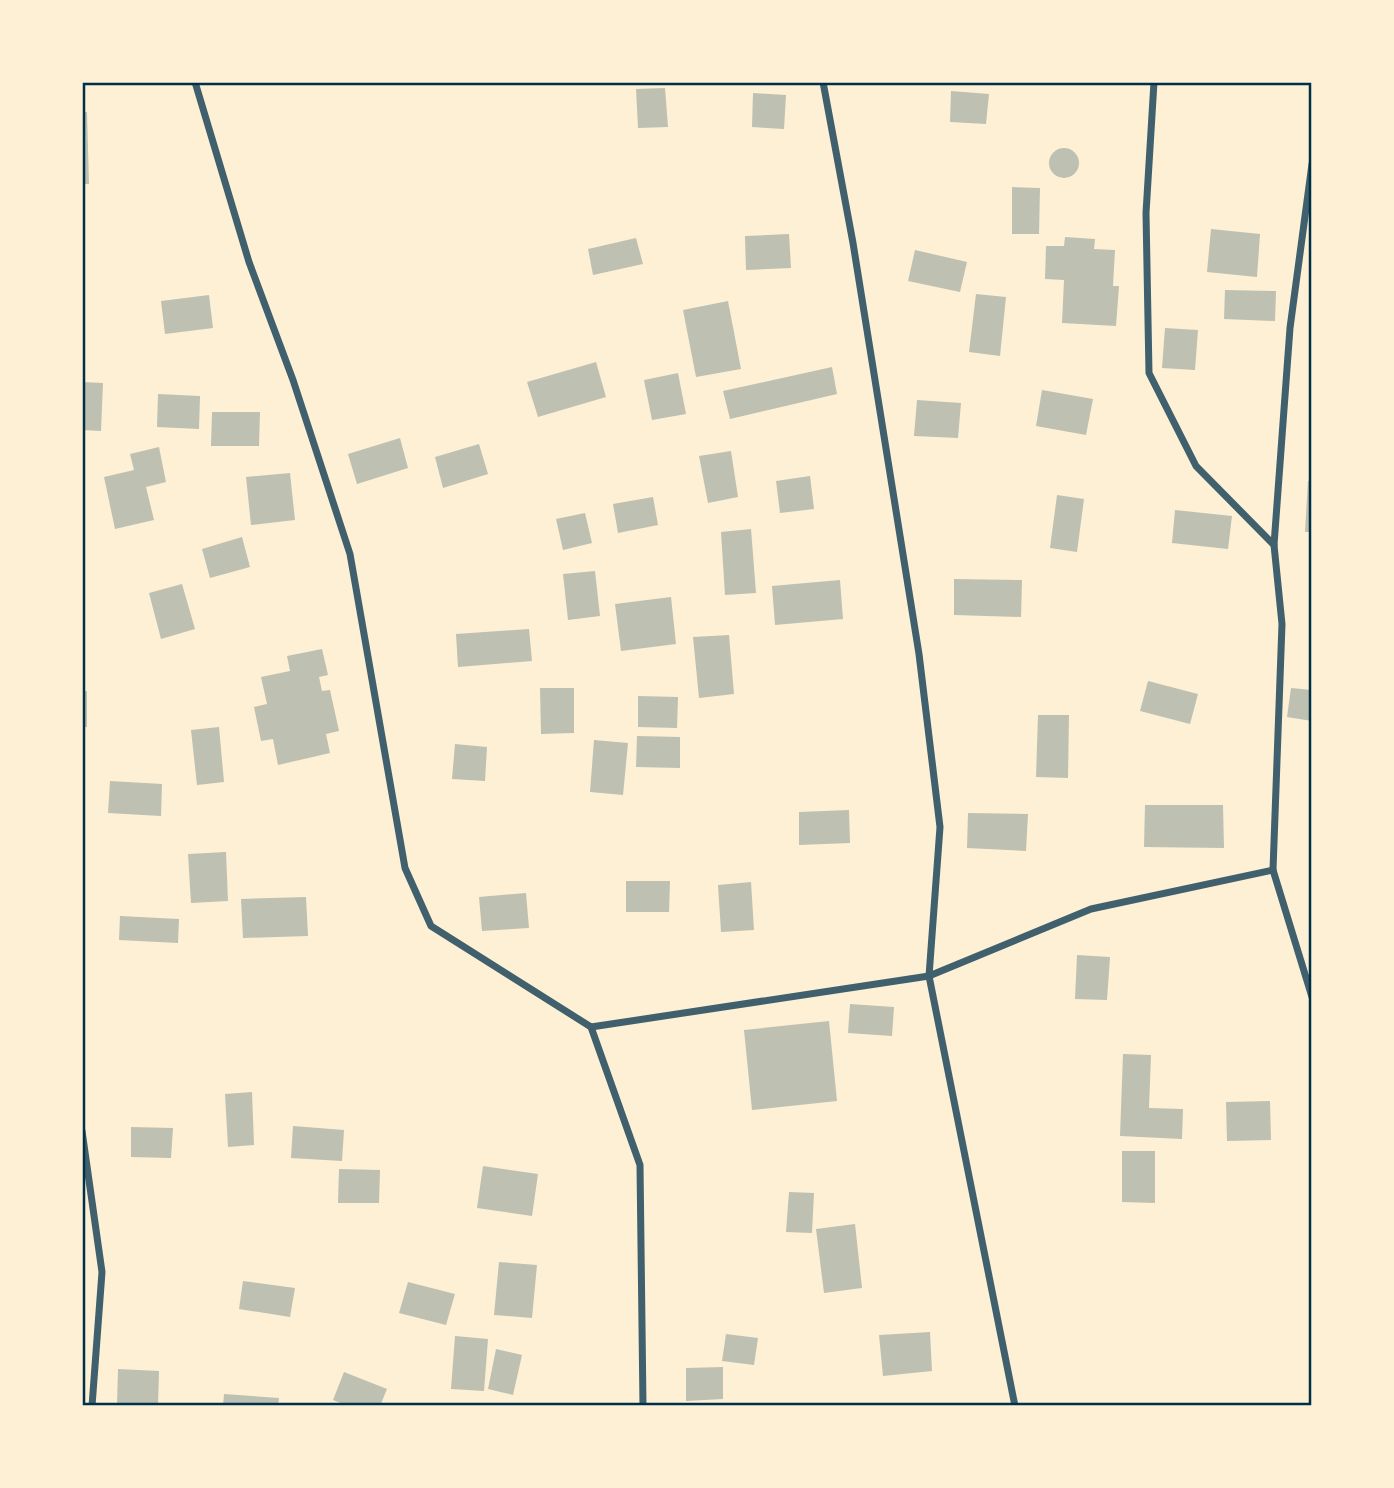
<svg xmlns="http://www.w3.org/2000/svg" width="1394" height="1488" font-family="Quicksand,sans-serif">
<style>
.building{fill:#bec0b2}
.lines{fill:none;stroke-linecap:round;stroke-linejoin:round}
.minor{stroke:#3f606c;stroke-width:7}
.neatline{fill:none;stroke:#003049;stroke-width:2.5}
</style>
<rect width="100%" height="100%" fill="#fdf0d5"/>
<g class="building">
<path d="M665,88L668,127L638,128L636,89Z"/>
<path d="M951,91L989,94L986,124L950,122Z"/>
<path d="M753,93L786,95L784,129L752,127Z"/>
<path d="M82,112H87L89,184H82Z"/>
<circle cx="1064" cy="163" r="15"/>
<path d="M1012,187L1040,188L1039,234H1012Z"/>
<path d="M1211,229L1260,234L1257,277L1207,272Z"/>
<path d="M789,234L791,268L746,270L745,236Z"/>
<path d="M1065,237L1095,239L1094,249L1115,250L1113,286H1119L1116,326L1062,323L1064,280L1045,279L1046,246H1064Z"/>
<path d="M636,238L643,264L593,275L588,249Z"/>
<path d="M915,250L967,262L960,292L908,281Z"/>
<path d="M1225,290L1276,291L1275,321L1224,319Z"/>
<path d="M976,294L1006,297L1000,356L969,352Z"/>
<path d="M209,295L213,328L165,334L161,301Z"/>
<path d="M728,301L741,369L696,377L683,310Z"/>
<path d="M1165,328L1198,330L1195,370L1162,368Z"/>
<path d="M596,362L606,397L538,417L527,382Z"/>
<path d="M832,367L837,394L730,419L723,391Z"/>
<path d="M678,373L686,414L652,420L644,380Z"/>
<path d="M82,382L103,383L101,431L82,430Z"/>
<path d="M1042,390L1093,399L1086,435L1036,426Z"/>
<path d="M158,394L200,396L199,429L157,427Z"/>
<path d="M917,400L961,403L958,438L914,436Z"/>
<path d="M212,412H260L259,446H211Z"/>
<path d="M400,438L408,468L357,484L348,454Z"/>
<path d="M479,444L488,474L443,488L435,457Z"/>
<path d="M159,447L166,482L146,487L154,520L115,529L104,477L134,470L130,454Z"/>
<path d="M731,451L738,497L708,503L699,456Z"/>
<path d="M290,473L295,520L251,525L246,477Z"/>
<path d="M810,476L814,509L780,513L776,481Z"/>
<path d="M1308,481H1312V532H1305Z"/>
<path d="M1057,495L1084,499L1077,552L1050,548Z"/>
<path d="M653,497L658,525L618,533L613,504Z"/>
<path d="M1175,510L1232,516L1228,549L1172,543Z"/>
<path d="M585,513L592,543L563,550L556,519Z"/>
<path d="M751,529L756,593L725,595L721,532Z"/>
<path d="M242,537L250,567L210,578L202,549Z"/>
<path d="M595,571L600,616L568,620L563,574Z"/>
<path d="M954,579L1022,580L1021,617L954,615Z"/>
<path d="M840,580L843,619L775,625L772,586Z"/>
<path d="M182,584L195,629L161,639L149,593Z"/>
<path d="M671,597L676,644L621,651L615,604Z"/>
<path d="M529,629L532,661L458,667L456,634Z"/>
<path d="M729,635L734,694L699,698L693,637Z"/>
<path d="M322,649L328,675L319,677L322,691L330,690L339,731L326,734L330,753L278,765L273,739L261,741L254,707L267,704L261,677L290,671L287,656Z"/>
<path d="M1148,681L1198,694L1190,724L1140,711Z"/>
<path d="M540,688H574V733L541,734Z"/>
<path d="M1291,688L1312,690V721L1287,717Z"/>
<rect x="82" y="691" width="5" height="36"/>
<path d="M638,696L678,697L677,728L638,727Z"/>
<path d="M1038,715H1069L1068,778L1036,777Z"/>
<path d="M219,727L224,782L197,785L191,730Z"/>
<path d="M637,736L680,737V768L636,767Z"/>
<path d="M594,740L628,743L623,795L590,792Z"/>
<path d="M455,744L487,747L485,781L452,779Z"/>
<path d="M110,781L162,784L161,816L108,813Z"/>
<path d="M1145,805H1223L1224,848L1144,847Z"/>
<path d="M849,810L850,843L799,845V812Z"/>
<path d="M968,813L1028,814L1026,851L967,848Z"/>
<path d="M226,852L228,901L191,903L188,854Z"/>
<path d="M626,881H670L669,912H626Z"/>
<path d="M751,882L754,930L721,932L718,885Z"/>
<path d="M526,893L529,928L482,931L479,897Z"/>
<path d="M306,897L308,936L243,938L241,899Z"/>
<path d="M120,916L179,919L178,943L119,940Z"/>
<path d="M1077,955L1110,957L1107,1000L1075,999Z"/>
<path d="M850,1004L894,1007L892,1036L848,1033Z"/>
<path d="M829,1021L837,1101L752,1110L744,1030Z"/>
<path d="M1123,1054L1151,1055L1149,1108L1183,1109L1182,1139L1120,1136Z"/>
<path d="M252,1092L254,1145L228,1147L225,1094Z"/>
<path d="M1270,1101L1271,1140L1227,1141L1226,1102Z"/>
<path d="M293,1126L344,1130L342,1161L291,1158Z"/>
<path d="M131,1127L173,1128L171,1158L131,1157Z"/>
<path d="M1122,1151H1155V1203L1122,1202Z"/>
<path d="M483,1166L538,1174L532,1216L477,1208Z"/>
<path d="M339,1169L380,1170L379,1203H338Z"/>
<path d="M789,1192L814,1193L812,1233L786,1232Z"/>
<path d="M855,1224L862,1288L824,1293L816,1229Z"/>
<path d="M499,1262L537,1265L532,1318L494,1315Z"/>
<path d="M243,1281L295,1288L290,1317L239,1309Z"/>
<path d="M408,1282L455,1294L446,1325L399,1313Z"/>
<path d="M930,1332L932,1371L883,1376L879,1335Z"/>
<path d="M726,1334L758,1338L754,1365L722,1361Z"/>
<path d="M455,1336L488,1339L484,1391L451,1389Z"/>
<path d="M496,1349L522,1355L513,1395L488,1389Z"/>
<path d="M723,1367V1399L686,1401V1368Z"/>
<path d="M118,1369L159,1371L158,1406H117Z"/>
<path d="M344,1372L387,1389L380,1406H348L333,1400Z"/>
<path d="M224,1394L279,1398L278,1406H223Z"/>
</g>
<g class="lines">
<g class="minor">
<path d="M195,82L249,262L293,380L350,554L405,868L431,926L591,1027L640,1165L643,1406"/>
<path d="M823,82L853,243L919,654L940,827L929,976L1015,1406"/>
<path d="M1154,82L1146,213L1149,373L1196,466L1274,545L1282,624L1273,870L1312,997"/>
<path d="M1274,545L1290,328L1312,164"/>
<path d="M591,1027L929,976L1091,909L1273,870"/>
<path d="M82,1131L102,1272L92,1406"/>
<path d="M1312,1406V1404"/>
</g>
</g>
<rect width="1394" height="1488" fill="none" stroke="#fdf0d5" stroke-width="168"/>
<rect x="84" y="84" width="1226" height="1320" class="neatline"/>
</svg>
